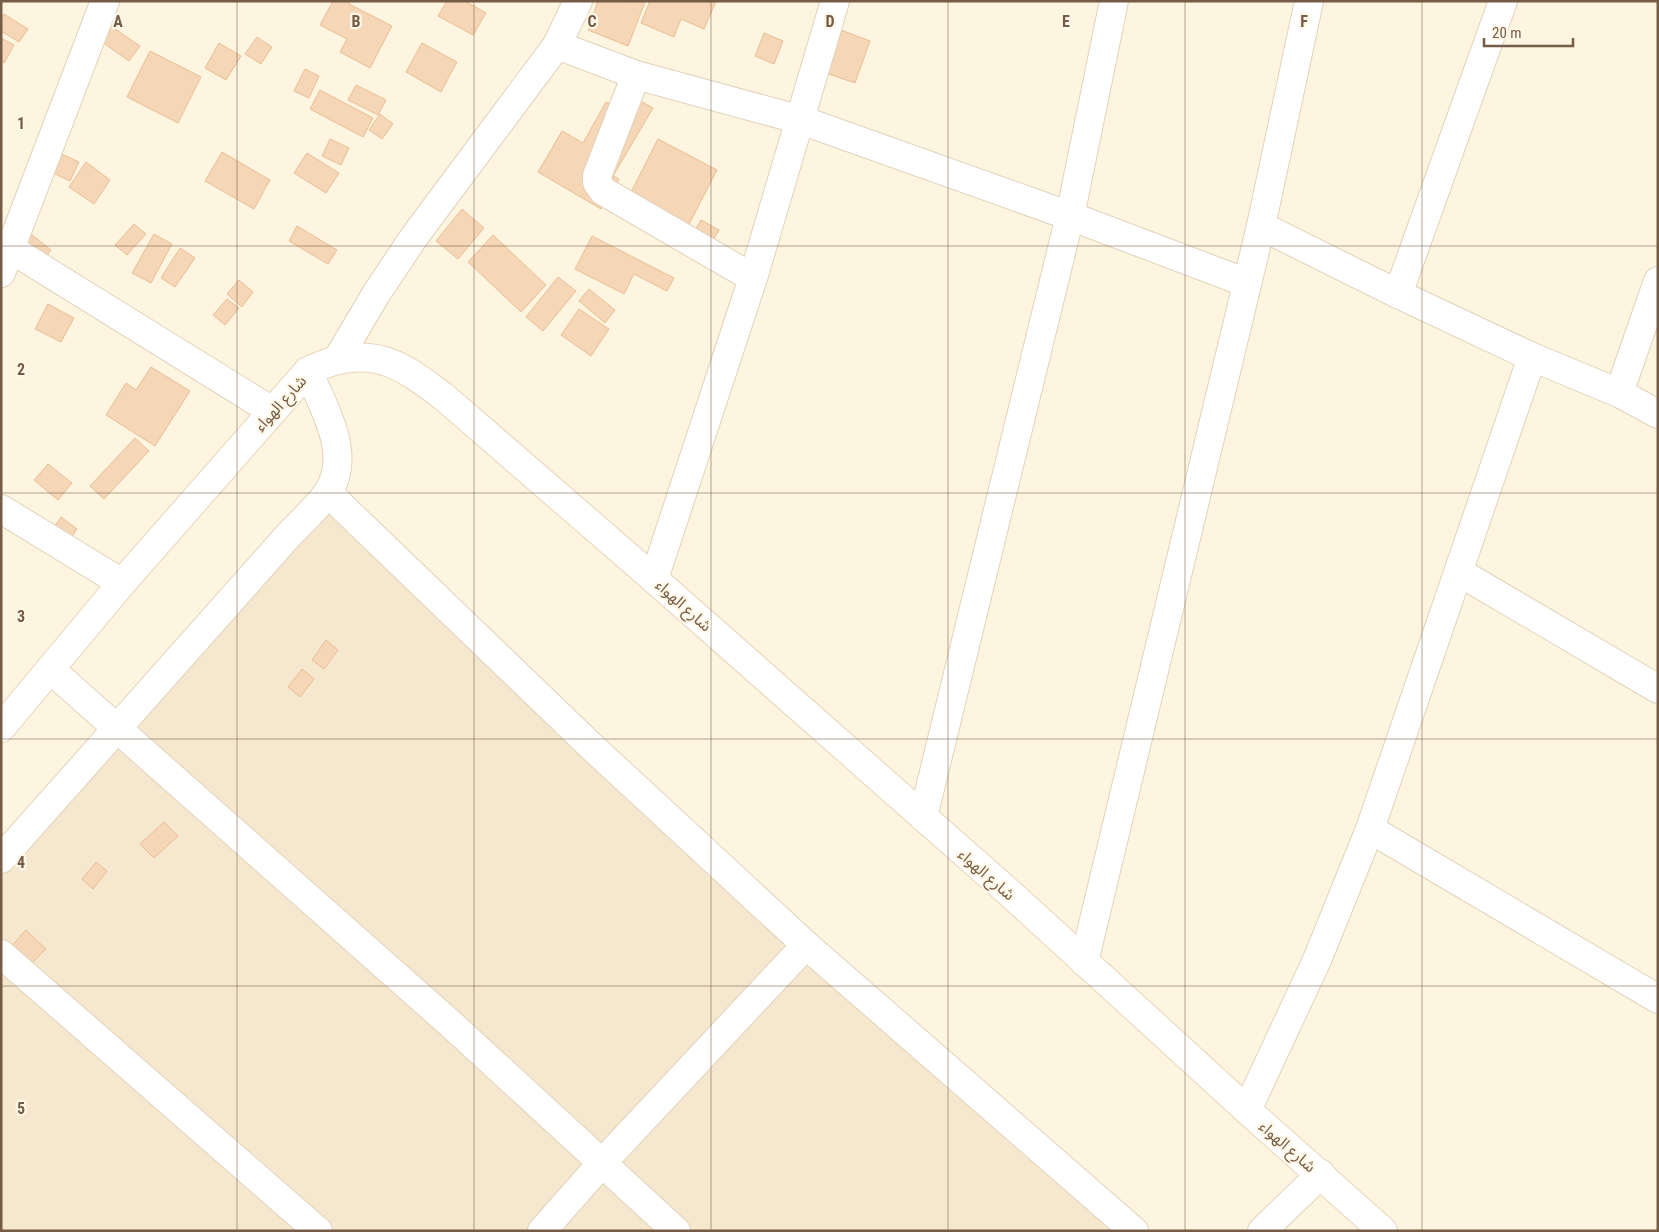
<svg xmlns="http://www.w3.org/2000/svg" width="1659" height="1232" font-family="'Roboto Condensed','Noto Sans Arabic',sans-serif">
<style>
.residential{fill:#f6e8ce}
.building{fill:#f5d6b6;stroke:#e9be95}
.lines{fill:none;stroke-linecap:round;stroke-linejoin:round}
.street-casing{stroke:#e2d2bc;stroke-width:30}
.secondary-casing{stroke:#e8d4b9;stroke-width:30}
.street{stroke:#fff;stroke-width:28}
.secondary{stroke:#fff;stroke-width:28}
.grid{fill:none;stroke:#765c46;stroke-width:1;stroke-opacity:0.55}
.labels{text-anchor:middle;stroke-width:4.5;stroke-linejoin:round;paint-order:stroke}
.street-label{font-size:16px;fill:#765c46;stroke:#fff8e8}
.grid-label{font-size:16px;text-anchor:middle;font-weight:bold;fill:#765c46;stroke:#fff8e8;stroke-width:4.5;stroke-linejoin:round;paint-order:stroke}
</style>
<rect width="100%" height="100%" fill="#fef5e0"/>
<path class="residential" d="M328,493L1134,1231H1V859Z"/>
<g class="building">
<path d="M333,1H351L349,4L392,26L370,68L340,52L347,39L320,25Z"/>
<path d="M447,1H465L486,13L473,35L438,16Z"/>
<path d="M598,1L645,2L628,46L588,30Z"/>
<path d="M650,1H716L704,29L681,19L674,37L641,23Z"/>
<path d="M92,13L140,46L129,61L82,28Z"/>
<path d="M4,14L28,29L19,42L1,31V19Z"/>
<path d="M833,27L870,41L855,83L817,70Z"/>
<path d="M764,33L783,41L774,64L755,56Z"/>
<path d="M257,37L272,47L261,64L245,54Z"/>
<path d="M1,38L14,45L4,63L1,62Z"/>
<path d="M219,43L241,56L226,80L205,68Z"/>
<path d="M422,43L457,62L441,92L406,72Z"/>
<path d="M150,51L201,77L178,123L127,97Z"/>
<path d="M305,69L319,76L309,98L294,91Z"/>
<path d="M356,85L386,100L378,115L348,100Z"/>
<path d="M619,89L653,108L613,176L619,179L601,209L538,172L562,131L583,143L606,102L610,104Z"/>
<path d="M320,90L373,118L363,137L310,109Z"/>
<path d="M380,114L393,124L382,139L369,130Z"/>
<path d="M330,139L349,148L341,165L322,156Z"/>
<path d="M658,139L717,170L687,228L628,198Z"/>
<path d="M57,152L79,162L70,181L49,171Z"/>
<path d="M222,152L270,180L254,209L205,181Z"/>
<path d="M307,153L339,173L326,193L294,173Z"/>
<path d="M86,162L110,180L94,204L69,187Z"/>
<path d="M462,209L484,228L458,259L436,241Z"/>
<path d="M701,220L719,230L710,245L692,235Z"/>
<path d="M134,224L146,234L127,255L115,245Z"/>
<path d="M297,226L337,250L328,264L289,241Z"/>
<path d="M31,234L51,250L41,263L21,247Z"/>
<path d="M154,234L172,244L151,283L132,273Z"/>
<path d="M493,235L546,285L521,312L468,262Z"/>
<path d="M592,236L674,278L667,291L634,274L624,294L575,269Z"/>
<path d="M180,248L195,258L175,287L161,278Z"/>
<path d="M558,277L576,291L543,331L526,317Z"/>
<path d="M239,280L253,292L242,307L227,294Z"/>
<path d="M589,289L615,310L605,323L579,301Z"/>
<path d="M227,299L239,308L225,325L213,315Z"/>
<path d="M48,304L74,318L61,342L35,329Z"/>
<path d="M579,309L609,329L591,356L561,335Z"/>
<path d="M151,367L190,391L155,446L106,415L126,383L136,390Z"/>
<path d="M135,438L149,451L104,499L90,486Z"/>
<path d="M48,464L72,483L58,500L34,480Z"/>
<path d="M61,517L77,529L67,544L51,532Z"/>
<path d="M326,640L338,650L324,669L312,660Z"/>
<path d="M302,669L314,679L300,697L288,687Z"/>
<path d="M164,822L178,836L154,858L140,844Z"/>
<path d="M96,862L107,871L93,889L82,879Z"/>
<path d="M26,930L46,949L27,968L8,950Z"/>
</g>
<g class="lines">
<defs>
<g id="street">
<path d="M557,45L636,75L801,120L1070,216L1247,283"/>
<path d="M636,75L597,176V182L603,191L753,278"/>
<path d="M1261,226L1398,294L1532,357L1619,393L1658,414"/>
<path d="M1,243L272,411"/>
<path d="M1,273L105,1"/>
<path d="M1398,294L1503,1"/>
<path d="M337,360L376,294L414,237L557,45L578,1"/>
<path d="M1619,393L1658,281"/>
<path d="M328,493L591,746L806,945L1134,1231"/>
<path d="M1,509L122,583"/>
<path d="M1459,572L1658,689"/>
<path d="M654,579L753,278L835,1"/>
<path d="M50,669L453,1026L676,1231"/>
<path d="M923,817L1070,216L1114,1"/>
<path d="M1370,829L1658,999"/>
<path d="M1,859L286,538C298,525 319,506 328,492C353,454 323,407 308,371"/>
<path d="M1,954L318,1231"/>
<path d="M1084,962L1261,226L1309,1"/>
<path d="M1247,1110L1317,960L1370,829L1532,357"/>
<path d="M542,1231L602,1163L806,945"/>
<path d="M1262,1231L1321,1174"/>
</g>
<path id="secondary" d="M1,728L122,583L308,371C318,367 328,362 338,360C384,350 409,371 444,397L654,579L1013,896L1247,1110L1383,1231"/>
</defs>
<use href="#street" class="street-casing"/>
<use href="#secondary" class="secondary-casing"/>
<use href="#street" class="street"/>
<use href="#secondary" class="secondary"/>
</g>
<path class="grid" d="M237,1V1231M474,1V1231M711,1V1231M948,1V1231M1185,1V1231M1422,1V1231M1,246H1658M1,493H1658M1,739H1658M1,986H1658"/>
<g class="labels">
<g class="street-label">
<text transform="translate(280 403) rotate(-48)" y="6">شارع الهواء</text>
<text transform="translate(684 605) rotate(42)" y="6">شارع الهواء</text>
<text transform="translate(987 874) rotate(41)" y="6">شارع الهواء</text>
<text transform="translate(1288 1146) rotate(41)" y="6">شارع الهواء</text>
</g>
</g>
<g class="grid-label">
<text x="118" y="27">A</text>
<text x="356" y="27">B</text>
<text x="592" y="27">C</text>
<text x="830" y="27">D</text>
<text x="1066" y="27">E</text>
<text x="1304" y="27">F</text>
<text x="21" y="129">1</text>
<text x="21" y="375">2</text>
<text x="21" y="622">3</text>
<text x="21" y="868">4</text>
<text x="21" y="1114">5</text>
</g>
<rect width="1659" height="1232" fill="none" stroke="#765c46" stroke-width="5"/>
<path d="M1484 38v8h89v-8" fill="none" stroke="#765c46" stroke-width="2.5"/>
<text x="1492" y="38" font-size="15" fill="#765c46" stroke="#fff8e8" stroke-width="4" paint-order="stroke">20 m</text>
</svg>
